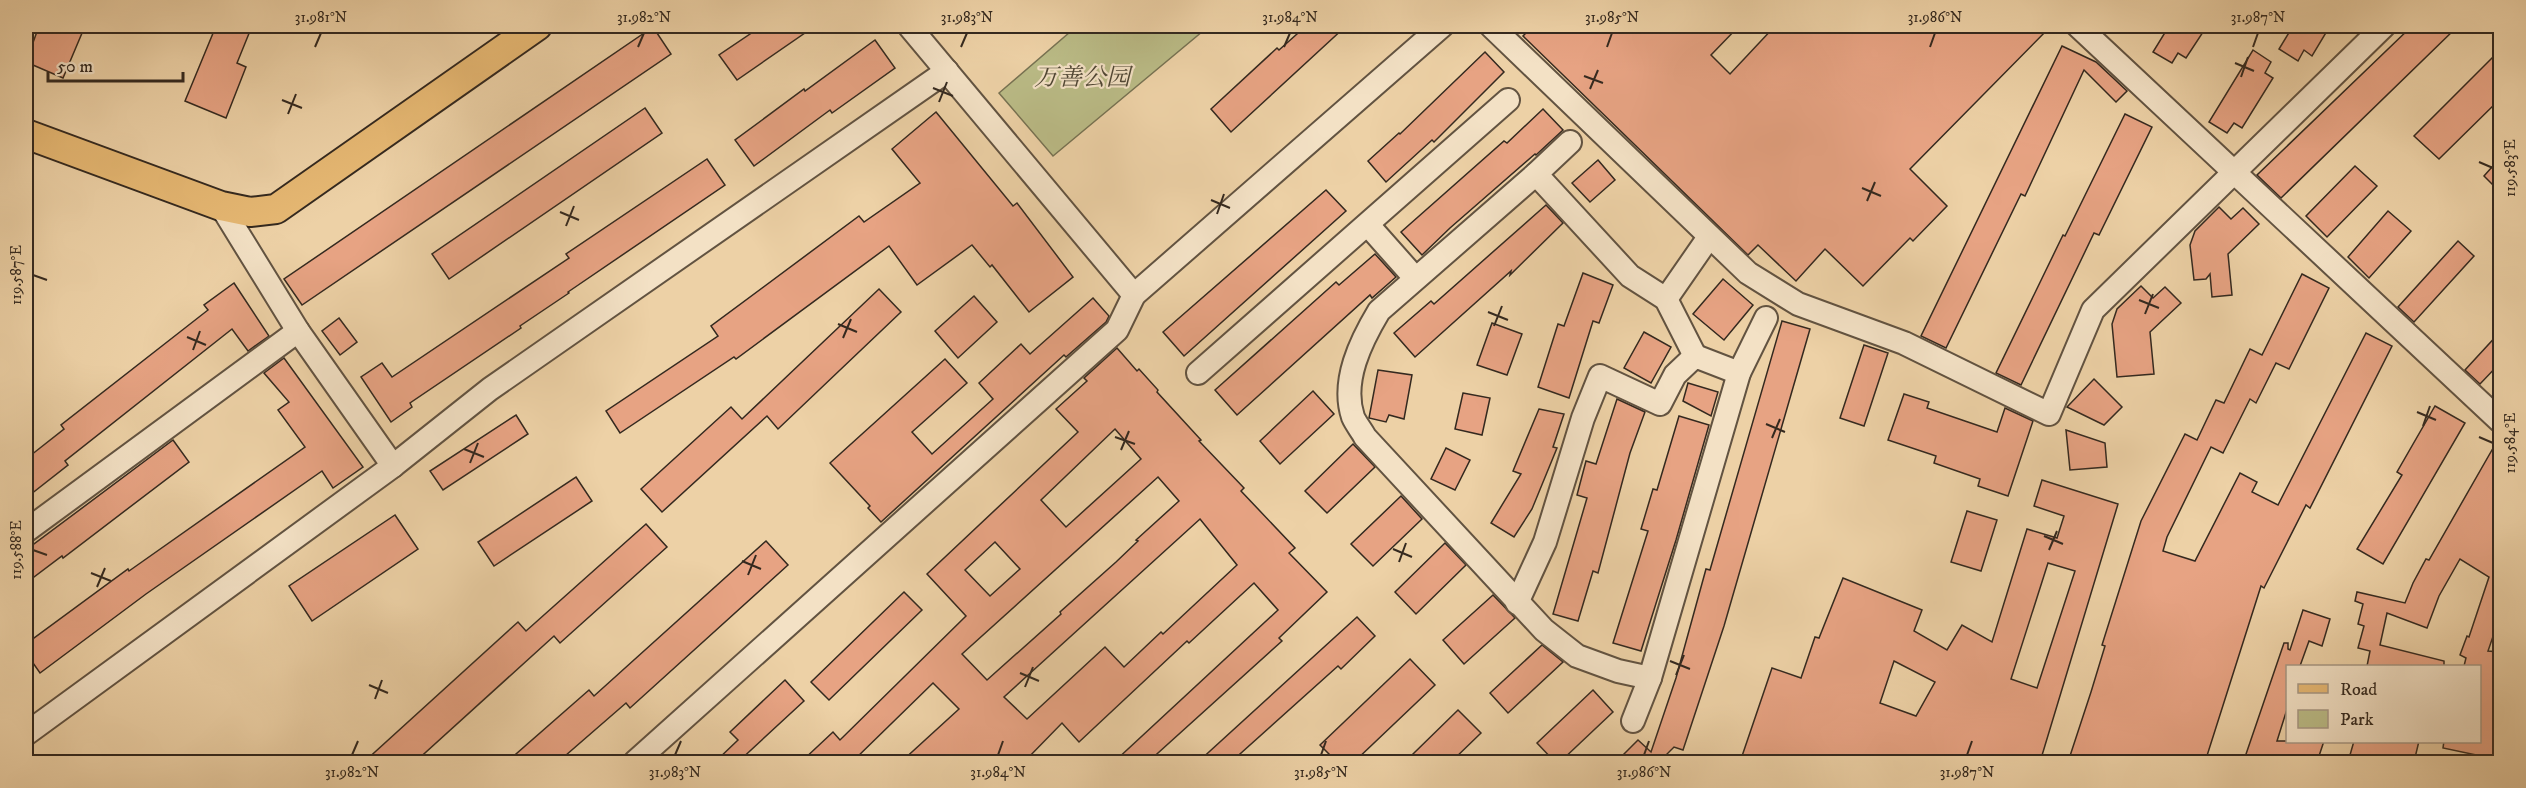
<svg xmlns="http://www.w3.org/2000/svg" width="2526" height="788" font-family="'IM FELL DW Pica','Noto Serif SC',serif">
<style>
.green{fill:#babb86;stroke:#777252;stroke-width:1.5}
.building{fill:#e7a383;stroke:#34291f;stroke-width:1.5;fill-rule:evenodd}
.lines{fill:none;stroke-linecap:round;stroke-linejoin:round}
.minor-casing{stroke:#625341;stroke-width:26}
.major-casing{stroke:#34291f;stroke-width:32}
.minor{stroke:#f3e1c5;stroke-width:22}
.major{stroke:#e6b873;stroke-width:28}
.ticks{fill:none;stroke:#34291f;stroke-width:2}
.labels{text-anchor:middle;stroke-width:4.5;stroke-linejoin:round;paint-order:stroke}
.park-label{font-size:24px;font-style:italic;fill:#4f4634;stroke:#f3e1c5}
.neatline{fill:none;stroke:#34291f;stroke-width:2}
.ticks-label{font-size:15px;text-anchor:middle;fill:#34291f}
</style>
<rect width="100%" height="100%" fill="#edd1a6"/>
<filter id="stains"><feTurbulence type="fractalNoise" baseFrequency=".00333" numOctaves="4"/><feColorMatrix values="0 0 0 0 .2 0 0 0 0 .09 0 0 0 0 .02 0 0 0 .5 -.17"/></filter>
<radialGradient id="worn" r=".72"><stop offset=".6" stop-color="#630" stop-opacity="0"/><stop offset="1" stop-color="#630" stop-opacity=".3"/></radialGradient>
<path class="green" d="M1077,26H1209L1053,156L999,93Z"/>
<g class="building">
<path d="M39,26H85L63,78L26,62Z"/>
<path d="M216,26H252L237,63L246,67L226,118L185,101Z"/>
<path d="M762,26H815L737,80L719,55Z"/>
<path d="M1306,26H1346L1231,132L1211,109L1277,48L1279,50Z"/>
<path d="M1533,26H1739L1711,55L1730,74L1775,26H2051L1910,169L1947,206L1913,241L1910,238L1863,286L1825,249L1796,281L1758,245L1748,255L1523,36Z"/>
<path d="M2169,26H2207L2186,58L2178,53L2172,63L2153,52Z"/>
<path d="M2293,26H2330L2312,56L2304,50L2298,61L2279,49Z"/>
<path d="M2412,26H2458L2281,198L2257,175Z"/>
<path d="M653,27L671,54L302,305L284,279Z"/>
<path d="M875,40L895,68L832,113L830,110L754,166L735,140L804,89L805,91Z"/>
<path d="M2062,46L2096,62L2127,91L2116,102L2084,70L2025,196L2021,194L1946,348L1921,336Z"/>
<path d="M2253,50L2271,62L2265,73L2273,78L2242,128L2234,123L2227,133L2209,122Z"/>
<path d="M2500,50V99L2439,159L2414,136Z"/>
<path d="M1485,52L1504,72L1434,142L1432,140L1386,182L1368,161L1399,133L1400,134Z"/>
<path d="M645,108L662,133L449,279L432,254Z"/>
<path d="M1543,109L1563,130L1536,155L1535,154L1450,228L1422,255L1401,232L1504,141L1507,143Z"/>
<path d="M936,112L1013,206L1017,203L1073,277L1029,312L992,265L990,267L972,245L917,285L889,246L736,359L734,357L620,433L606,411L718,336L711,326L859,216L864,222L920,183L892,149Z"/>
<path d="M2125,114L2152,127L2099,235L2094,233L2021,385L1996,373L2063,235L2065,236Z"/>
<path d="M2500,158V192L2484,176Z"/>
<path d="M707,159L725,185L568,292L569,293L520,326L521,328L410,403L412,407L391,422L361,377L382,363L392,377L569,258L566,254Z"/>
<path d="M1598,160L1615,180L1590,202L1572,183Z"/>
<path d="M2355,166L2377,186L2327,237L2306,216Z"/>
<path d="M1326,190L1346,211L1184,356L1163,332Z"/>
<path d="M1546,205L1563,223L1510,275L1511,271L1415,357L1394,333L1431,301L1434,304Z"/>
<path d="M2219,207L2231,219L2243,208L2259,224L2228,254L2232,295L2212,297L2210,274L2206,279L2194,280L2190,245L2195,231Z"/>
<path d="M2388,211L2411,231L2369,278L2348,257Z"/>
<path d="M2458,241L2474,256L2414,322L2398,307Z"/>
<path d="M1375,254L1396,277L1372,298L1370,295L1237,415L1215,390L1336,282L1339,285Z"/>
<path d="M1583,273L1613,285L1599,323L1593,321L1569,398L1538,387L1558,324L1564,326Z"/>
<path d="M2302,274L2329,288L2289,369L2276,363L2256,403L2250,399L2223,453L2211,447L2167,537L2163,551L2195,561L2240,473L2257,482L2252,492L2278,505L2366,333L2392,346L2310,508L2306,505L2264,588L2261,586L2205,762H2068L2091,692L2105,646L2102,645L2141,521L2185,434L2197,440L2216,400L2224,403L2250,349L2262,355Z"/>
<path d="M1723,279L1753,305L1724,340L1693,314Z"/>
<path d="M234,283L269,336L248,351L232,329L65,461L68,465L26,498V459L64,429L61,425L208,310L204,305Z"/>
<path d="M2141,286L2153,298L2165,287L2181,303L2150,332L2154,374L2117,377L2112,324L2117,309Z"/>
<path d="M879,289L901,312L778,429L767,416L662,512L641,489L731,407L742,419Z"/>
<path d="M974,296L997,322L958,358L935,331Z"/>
<path d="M1093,298L1109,316L1106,322L1066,357L1064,355L881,522L868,508L870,506L830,463L945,359L967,383L912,432L932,454L993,399L979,383L1021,344L1030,354Z"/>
<path d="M339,318L357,342L340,355L322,331Z"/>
<path d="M1782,321L1810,329L1724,626L1683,750L1674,747L1660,761L1662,762H1616L1638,740L1651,752L1676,678L1706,569L1710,570Z"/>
<path d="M1492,323L1522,334L1507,375L1477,365Z"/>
<path d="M1644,332L1671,347L1651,383L1624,368Z"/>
<path d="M2500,332V363L2480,384L2465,370Z"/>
<path d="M1864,345L1888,353L1864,426L1840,418Z"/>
<path d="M1117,348L1137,371L1139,369L1158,390L1157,392L1201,440L1199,441L1244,488L1241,491L1295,548L1289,553L1327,592L1279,638L1282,641L1148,762H1114L1278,610L1254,583L1189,643L1187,641L1079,742L1062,723L1024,762H901L959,709L933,683L852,762H801L833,732L840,740L966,616L927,574L1078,432L1056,409L1087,381L1084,378ZM1115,429L1141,459L1066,527L1041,500ZM1158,477L1179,501L1136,540L1138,541L1116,562L1060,612L1061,614L987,680L962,654ZM1200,519L1237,565L1163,634L1161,632L1124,667L1105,647L1027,719L1004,697ZM995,542L1020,569L990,596L965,570Z"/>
<path d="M284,358L363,467L333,488L322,471L146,594L40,673L26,653V644L128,569L129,571L305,447L278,410L289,402L264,373Z"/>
<path d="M1378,370L1412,375L1404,419L1389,415L1386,422L1369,418Z"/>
<path d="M2094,379L2122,407L2104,425L2067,407Z"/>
<path d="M1688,383L1718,392L1711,416L1683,401Z"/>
<path d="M1313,391L1334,414L1280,464L1260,441Z"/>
<path d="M1463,393L1490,398L1482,435L1455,429Z"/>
<path d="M1904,394L1929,402L1927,408L1997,432L2005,408L2033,421L2008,496L1978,486L1980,479L1934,463L1936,456L1888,440Z"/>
<path d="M1617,399L1645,412L1630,453L1598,573L1593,571L1578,621L1553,614L1587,498L1577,495L1586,461L1596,464Z"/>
<path d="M2435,406L2465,423L2383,564L2357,549L2402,475L2397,472Z"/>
<path d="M1539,409L1564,414L1553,447L1557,448L1532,509L1514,537L1491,523L1521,474L1513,471Z"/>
<path d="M516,415L528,434L443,490L430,471Z"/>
<path d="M1679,416L1709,425L1676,540L1641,651L1613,643L1648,531L1641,529L1653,489L1657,490Z"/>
<path d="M2066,430L2105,443L2107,467L2070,470Z"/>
<path d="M2500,436V616L2488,651L2500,652V760L2443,748L2444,741H2480V666H2464L2466,658L2460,655L2467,636L2469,637L2489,577L2460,559L2439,596L2427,628L2387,613L2380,645L2444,661V666H2367L2370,651L2358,648L2364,626L2358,624L2363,604L2355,601L2357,592L2405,603L2413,583L2426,559L2429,560Z"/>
<path d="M173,440L189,462L63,558L62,556L26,583V550Z"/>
<path d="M1353,444L1375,467L1327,513L1305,491Z"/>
<path d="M1446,448L1470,460L1455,490L1431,479Z"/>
<path d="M576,477L592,501L494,566L478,542Z"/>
<path d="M2042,480L2118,504L2040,762H1740L1772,668L1801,678L1815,637L1819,638L1843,578L1922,610L1914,631L1947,650L1962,625L1992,642L2027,529L2057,538L2064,516L2034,506ZM2048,563L2075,571L2037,688L2011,679ZM1894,661L1935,682L1916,716L1880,703Z"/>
<path d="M1401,496L1422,519L1373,566L1351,544Z"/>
<path d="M1967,511L1997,520L1981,571L1951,562Z"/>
<path d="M395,515L418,549L312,621L289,586Z"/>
<path d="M646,524L667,547L560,643L554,636L415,762H364L518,622L526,631Z"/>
<path d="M766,541L788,565L630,708L626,703L558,762H507L589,690L594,696Z"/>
<path d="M1445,543L1466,565L1416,614L1395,592Z"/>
<path d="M904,592L922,610L829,700L811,682Z"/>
<path d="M1493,595L1515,618L1464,664L1443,640Z"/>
<path d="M2303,610L2330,619L2322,646L2309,641L2300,666H2288V706L2277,741H2324L2317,762H2252L2244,760L2284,643H2288V649L2290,650Z"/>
<path d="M1357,617L1375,636L1341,669L1338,666L1231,762H1198Z"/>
<path d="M1542,645L1563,662L1508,713L1490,693Z"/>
<path d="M1410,659L1435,685L1354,762H1337L1320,745Z"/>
<path d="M785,680L804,701L738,762H715L738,740L730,732Z"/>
<path d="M1593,690L1613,712L1560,762H1555L1537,743Z"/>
<path d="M1458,710L1481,733L1451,762H1421L1413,754Z"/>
<path d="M2354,741H2419L2414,762H2348Z"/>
</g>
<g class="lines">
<defs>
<g id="minor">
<path d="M909,26L1134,295"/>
<path d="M1491,26L1748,273L1798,304L1904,343L2049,414L2093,310L2384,26"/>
<path d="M2078,26L2500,421"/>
<path d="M1570,142L1536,174L1630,276L1666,299L1695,356"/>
<path d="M1536,174L1379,311C1361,341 1341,381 1353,417C1356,424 1362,431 1365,437L1544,630L1577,656L1618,671L1650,678"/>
<path d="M221,206L298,331L393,466L490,389L947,71"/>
<path d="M1368,225L1415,278"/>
<path d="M1666,299L1709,237"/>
<path d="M1198,373L1508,100"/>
<path d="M26,531L298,331"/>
<path d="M1517,603L1545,542L1583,418L1600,376L1660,404L1675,375L1695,356L1739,373"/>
<path d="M1633,721L1650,678L1739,373L1766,318"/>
<path d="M26,734L393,466"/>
<path d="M635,762L1117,330L1134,295L1442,26"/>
</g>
<path id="major" d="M26,134L221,206L250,212L276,209L537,26"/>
</defs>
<use href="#minor" class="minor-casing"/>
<use href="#major" class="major-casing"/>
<use href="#minor" class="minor"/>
<use href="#major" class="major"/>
</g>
<path class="ticks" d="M315,47L321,33M638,47L644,33M961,47L967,33M1284,47L1290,33M1607,47L1612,33M1930,47L1935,33M2253,47L2258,33M2235,63L2254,71M1584,76L1603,83M2241,77L2248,57M933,88L953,96M1590,89L1598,70M282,100L302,108M939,102L947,82M288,114L296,94M2479,162L2493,168M1862,188L1881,196M1211,200L1230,208M1867,201L1875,182M560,212L579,220M1217,214L1224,194M566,226L574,206M33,275L47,280M2139,300L2159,308M1488,312L1508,320M2145,314L2153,294M838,324L857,332M1494,326L1502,306M187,337L206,345M843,338L851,319M193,350L200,331M2417,412L2436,420M1766,424L1785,432M2423,426L2430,406M1115,437L1135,444M2479,437L2493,443M1772,438L1780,419M464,449L484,457M1121,450L1129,431M470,463L478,443M2044,536L2063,544M1393,549L1412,557M33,550L47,555M2049,550L2057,531M742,561L761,569M1399,562L1406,543M91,573L111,581M748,575L756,555M97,587L105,568M1670,661L1690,669M1020,673L1039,681M1676,675L1684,655M369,685L388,693M1025,687L1033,667M375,699L382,680M352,755L358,741M675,755L681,741M998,755L1003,741M1321,755L1326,741M1644,755L1649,741M1967,755L1972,741"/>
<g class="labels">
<g class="park-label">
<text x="1082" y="85">万善公园</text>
</g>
</g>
<rect width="2526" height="788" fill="none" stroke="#edd1a6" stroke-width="66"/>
<rect x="2286" y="665" width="195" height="78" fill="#f3e1c5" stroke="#a79783" stroke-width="1.5"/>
<rect x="2298" y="684" width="30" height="9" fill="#e6b873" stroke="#a79783" stroke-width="1.5"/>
<text x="2340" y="695" font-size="18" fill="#34291f">Road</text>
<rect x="2298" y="710" width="30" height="18" fill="#babb86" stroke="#a79783" stroke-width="1.5"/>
<text x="2340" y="725" font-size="18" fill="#34291f">Park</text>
<path d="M48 72v9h135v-9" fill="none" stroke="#34291f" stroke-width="3"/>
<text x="57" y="72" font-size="18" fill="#34291f" stroke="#f3e1c5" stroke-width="4.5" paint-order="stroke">50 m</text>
<rect x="33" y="33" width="2460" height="722" class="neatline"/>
<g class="ticks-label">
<text x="321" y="22">31.981°N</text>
<text x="644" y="22">31.982°N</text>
<text x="967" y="22">31.983°N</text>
<text x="1290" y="22">31.984°N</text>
<text x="1612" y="22">31.985°N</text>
<text x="1935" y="22">31.986°N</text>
<text x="2258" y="22">31.987°N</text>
<text transform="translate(2510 168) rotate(-90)" y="5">119.583°E</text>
<text transform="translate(16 275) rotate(-90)" y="5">119.587°E</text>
<text transform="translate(2510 443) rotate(-90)" y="5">119.584°E</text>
<text transform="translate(16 550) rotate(-90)" y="5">119.588°E</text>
<text x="352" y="777">31.982°N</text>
<text x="675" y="777">31.983°N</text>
<text x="998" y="777">31.984°N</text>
<text x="1321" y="777">31.985°N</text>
<text x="1644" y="777">31.986°N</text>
<text x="1967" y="777">31.987°N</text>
</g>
<rect width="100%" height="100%" filter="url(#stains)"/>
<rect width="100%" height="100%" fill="url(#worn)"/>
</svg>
